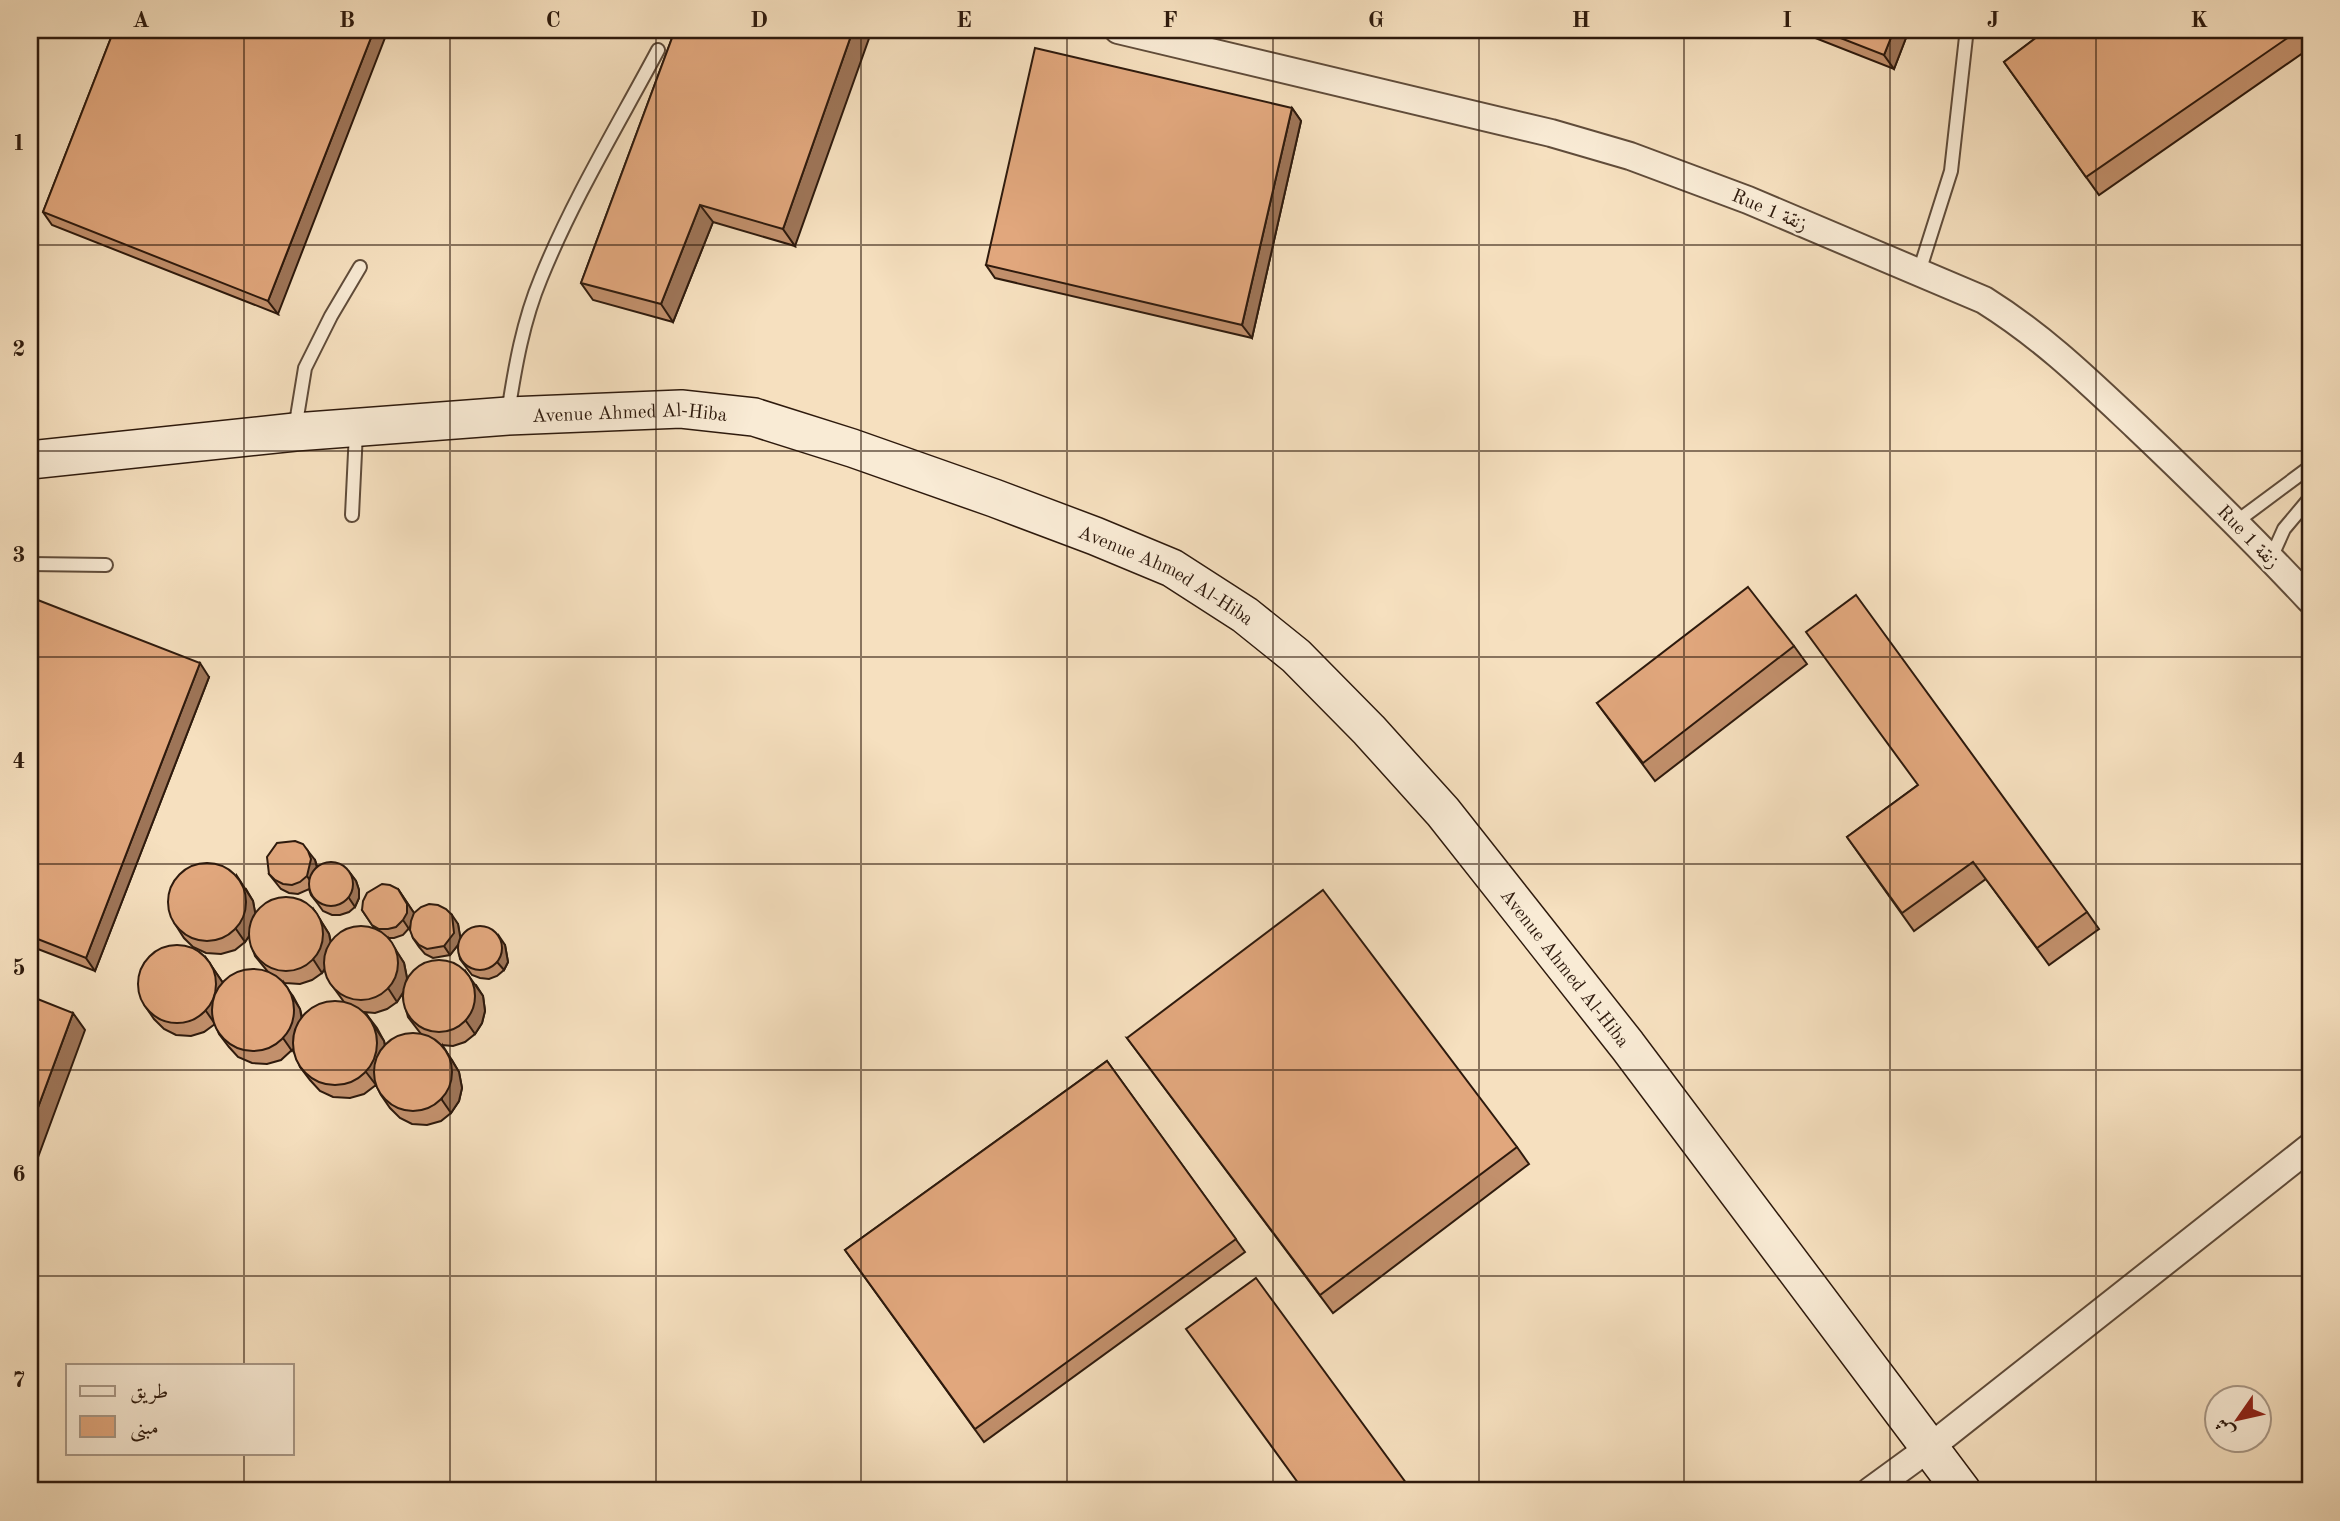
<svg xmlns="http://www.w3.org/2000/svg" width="2340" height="1521" font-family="'Old Standard TT',Amiri,serif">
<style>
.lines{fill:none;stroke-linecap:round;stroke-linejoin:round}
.lane-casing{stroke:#604c3a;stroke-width:16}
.street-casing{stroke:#604c3a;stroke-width:30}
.secondary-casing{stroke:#2e1a0d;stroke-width:40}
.lane{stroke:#f9ebd5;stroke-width:12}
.street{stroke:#f9ebd5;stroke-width:26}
.secondary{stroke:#f9ebd5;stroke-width:37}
.wall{fill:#c2906c;stroke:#2e1a0d;stroke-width:2;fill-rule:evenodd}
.shaded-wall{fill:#9e7558;stroke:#2e1a0d;stroke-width:2}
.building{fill:#e1a77d;stroke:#2e1a0d;stroke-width:2}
.grid{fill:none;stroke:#2e1a0d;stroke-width:2;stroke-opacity:0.55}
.labels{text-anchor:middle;stroke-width:5;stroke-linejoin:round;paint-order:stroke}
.street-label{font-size:19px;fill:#2e1a0d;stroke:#f9ebd5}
.neatline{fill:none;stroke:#2e1a0d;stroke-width:2.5}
.grid-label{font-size:23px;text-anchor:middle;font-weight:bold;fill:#2e1a0d}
</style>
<rect width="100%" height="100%" fill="#f6e0bf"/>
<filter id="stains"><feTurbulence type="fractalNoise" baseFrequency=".00286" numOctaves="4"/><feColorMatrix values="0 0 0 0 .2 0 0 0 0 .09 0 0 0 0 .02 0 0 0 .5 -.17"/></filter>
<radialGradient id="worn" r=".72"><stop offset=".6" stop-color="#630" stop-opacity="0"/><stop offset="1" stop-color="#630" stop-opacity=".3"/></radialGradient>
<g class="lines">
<defs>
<g id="lane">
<path d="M1919,272L1951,171L1966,37L1969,30"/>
<path d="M508,413C515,367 523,321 541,278C573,199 618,125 658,50"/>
<path d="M295,429L305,368L331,316L360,267"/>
<path d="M352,515L356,432"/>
<path d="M2236,522L2310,467"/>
<path d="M2271,558L2284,529L2310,498"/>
<path d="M30,564L106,565"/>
</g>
<g id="street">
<path d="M1118,30L1551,133L1630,156L1748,200L1984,300C2043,337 2086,379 2136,426C2196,483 2254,540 2310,600"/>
<path d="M1870,1491L1929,1448L2310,1147"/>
</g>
<g id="secondary">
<path id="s1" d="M30,460L295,432L508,416L681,409L754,417L852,448L994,498L1095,536L1172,568L1245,615L1296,656L1369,730L1443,812L1627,1045L1962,1491"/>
</g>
</defs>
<use href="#lane" class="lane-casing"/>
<use href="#street" class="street-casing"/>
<use href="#secondary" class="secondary-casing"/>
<use href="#lane" class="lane"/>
<use href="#street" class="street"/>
<use href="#secondary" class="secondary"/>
</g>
<g class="wall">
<path d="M114,30L278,314L52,225L43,212Z"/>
<path d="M675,30L795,246L713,222L673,322L593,300L581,283Z"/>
<path d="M1795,30H1909L1894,69Z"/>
<path d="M2046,30H2310V48L2099,195L2004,62Z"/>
<path d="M1292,108L1301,121L1252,338L995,278L986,265Z"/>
<path d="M30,597L209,677L95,971L30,946Z"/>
<path d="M1794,646L1807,664L1655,781L1597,703Z"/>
<path d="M1918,785L2087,912L2099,929L2049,965L1986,879L1914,931L1847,837Z"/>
<path d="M315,860L317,866L350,873L356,881L359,890V898L355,907L349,912L340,915H332L323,911L318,904L311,895L309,889L298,894L289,893L281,889L269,874Z"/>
<path d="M246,889L253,901L255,913L314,910L329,934L331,942L375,929L362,910L398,889L414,913V915L458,924L460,937L505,945L508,962L504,970L497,976L489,979L480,978L472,975L460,959L458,945L450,955L433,958L425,954L419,947L413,938L410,927L403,935L394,938H387L404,963L407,978L476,985L483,996L485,1011L482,1023L475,1034L465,1042L453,1046L441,1045L452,1060L459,1072L462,1088L459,1101L451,1113L441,1121L427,1125L412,1124L400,1118L390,1108L381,1095L376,1085L364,1094L350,1098L333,1097L320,1091L310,1080L300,1067L293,1049L281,1060L267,1064L252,1063L238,1057L229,1047L219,1034L215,1024L204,1032L191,1036L176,1035L164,1029L154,1019L145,1006L206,958L223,983L269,973L255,956L249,936L245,942L235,950L221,954L206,953L193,947L184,938L175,924ZM325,969L331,984L344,1002L302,1017L300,1009L293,996L282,982L285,983L300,984L312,980L322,973ZM402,994L408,1017L421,1034L385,1045L384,1041L377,1028L367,1015L364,1012L375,1013L387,1009L397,1002Z"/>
<path d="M1127,1038L1517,1147L1529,1164L1333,1313Z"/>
<path d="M1107,1061L1245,1252L984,1442L845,1250Z"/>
</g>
<g class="shaded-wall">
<path d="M374,30H388L278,314L268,301Z"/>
<path d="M853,30H872L795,246L783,229Z"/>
<path d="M1894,30H1909L1894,69L1884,55Z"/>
<path d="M1292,108L1301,121L1252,338L1242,325Z"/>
<path d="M700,205L713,222L673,322L661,304Z"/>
<path d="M200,663L209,677L95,971L86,958Z"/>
<path d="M308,851L315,860L317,868L313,885L307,876Z"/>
<path d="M350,873L356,881L359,890V898L355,907L349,898Z"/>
<path d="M237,876L253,901L256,917L253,930L245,942L236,929Z"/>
<path d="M398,889L414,913L413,921L409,929L403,920Z"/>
<path d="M314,910L329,934L332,949L329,962L322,973L313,959Z"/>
<path d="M452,915L458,924L461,941L450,955L444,946Z"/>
<path d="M499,936L505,945L508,962L504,970L497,962Z"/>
<path d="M389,939L404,963L407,978L404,991L397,1002L388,988Z"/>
<path d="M206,958L223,983L215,1024L206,1011Z"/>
<path d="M466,972L483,996L485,1011L482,1023L475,1034L466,1021Z"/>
<path d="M284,983L300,1009L303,1026L300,1039L292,1051L283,1038Z"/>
<path d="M73,1013L85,1030L30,1179V1129Z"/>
<path d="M367,1015L384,1041L387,1058L376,1085L366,1072Z"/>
<path d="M443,1046L459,1072L462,1088L459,1101L451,1113L442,1100Z"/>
</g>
<g class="building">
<path d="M114,30H374L268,301L43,212Z"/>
<path d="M675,30H853L783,229L700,205L661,304L581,283Z"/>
<path d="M1820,30H1894L1884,55Z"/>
<path d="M2046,30H2299L2086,177L2004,62Z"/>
<path d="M1035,48L1292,108L1242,325L986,265Z"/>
<path d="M1748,587L1794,646L1643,763L1597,703Z"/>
<path d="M1856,595L2087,912L2037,948L1973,862L1902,913L1847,837L1918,785L1806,632Z"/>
<path d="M30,597L200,663L86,958L30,936Z"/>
<path d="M295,841L303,844L308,851L311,859L307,876L300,882L292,885L283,884L275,880L269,874L267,857L277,843Z"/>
<circle cx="331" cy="884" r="22"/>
<circle cx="207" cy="902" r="39"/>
<path d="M382,884L390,885L398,889L407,904V913L403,920L396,927L388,929H379L372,925L362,910L363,901L367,893Z"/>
<path d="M1323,890L1517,1147L1320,1295L1127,1038Z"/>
<circle cx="286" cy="934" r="37"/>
<path d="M429,904L438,905L446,909L452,915L454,933L444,946L427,949L419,945L413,938L410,930L411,921L414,913L421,907Z"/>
<circle cx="480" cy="948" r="22"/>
<circle cx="361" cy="963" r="37"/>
<circle cx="177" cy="984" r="39"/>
<circle cx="439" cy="996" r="36"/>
<circle cx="253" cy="1010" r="41"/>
<path d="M30,996L73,1013L30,1129Z"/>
<circle cx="335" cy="1043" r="42"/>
<circle cx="413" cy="1072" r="39"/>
<path d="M1107,1061L1236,1239L975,1429L845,1250Z"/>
<path d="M1256,1278L1412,1491H1304L1186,1329Z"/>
</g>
<path class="grid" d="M244,30V1365M450,30V1491M656,30V1491M861,30V1491M1067,30V1491M1273,30V1491M1479,30V1491M1684,30V1491M1890,30V1491M2096,30V1491M30,245H2310M30,451H2310M30,657H2310M30,864H2310M30,1070H2310M30,1276H2310M244,1453V1491"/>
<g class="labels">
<g class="street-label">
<text transform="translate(1770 209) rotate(23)" y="7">Rue 1 زنقة</text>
<text dy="7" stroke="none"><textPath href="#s1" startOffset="602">Avenue Ahmed Al-Hiba</textPath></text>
<text transform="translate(2249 536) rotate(46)" y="7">Rue 1 زنقة</text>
<text dy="7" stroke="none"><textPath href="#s1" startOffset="1169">Avenue Ahmed Al-Hiba</textPath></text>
<text dy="7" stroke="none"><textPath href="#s1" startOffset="1736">Avenue Ahmed Al-Hiba</textPath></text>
</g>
</g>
<rect width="2340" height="1521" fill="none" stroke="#f6e0bf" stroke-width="77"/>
<rect x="66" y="1364" width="228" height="91" fill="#f9ebd5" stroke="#a89785" stroke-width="2"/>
<rect x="80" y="1386" width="35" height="10" fill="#f9ebd5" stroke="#a89785" stroke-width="2"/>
<text x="130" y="1398" font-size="21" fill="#2e1a0d">طريق</text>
<rect x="80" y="1416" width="35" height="21" fill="#e1a77d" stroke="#a89785" stroke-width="2"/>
<text x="130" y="1434" font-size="21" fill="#2e1a0d">مبنى</text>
<g transform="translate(2238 1419) rotate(236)"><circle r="33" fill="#f9ebd5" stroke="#a89785" stroke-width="2"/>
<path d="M0-5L12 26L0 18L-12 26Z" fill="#8f2418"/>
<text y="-10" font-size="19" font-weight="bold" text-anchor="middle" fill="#2e1a0d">ش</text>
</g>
<rect x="38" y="38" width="2264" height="1444" class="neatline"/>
<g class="grid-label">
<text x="141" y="27">A</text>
<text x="347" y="27">B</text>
<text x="553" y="27">C</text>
<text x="759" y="27">D</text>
<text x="964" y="27">E</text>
<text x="1170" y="27">F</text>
<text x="1376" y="27">G</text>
<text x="1581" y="27">H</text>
<text x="1787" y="27">I</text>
<text x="1993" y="27">J</text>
<text x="2199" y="27">K</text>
<text x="19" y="150">1</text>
<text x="19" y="356">2</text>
<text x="19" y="562">3</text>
<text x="19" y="768">4</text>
<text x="19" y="975">5</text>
<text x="19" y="1181">6</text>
<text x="19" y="1387">7</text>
</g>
<rect width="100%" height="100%" filter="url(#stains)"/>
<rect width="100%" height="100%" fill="url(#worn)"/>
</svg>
